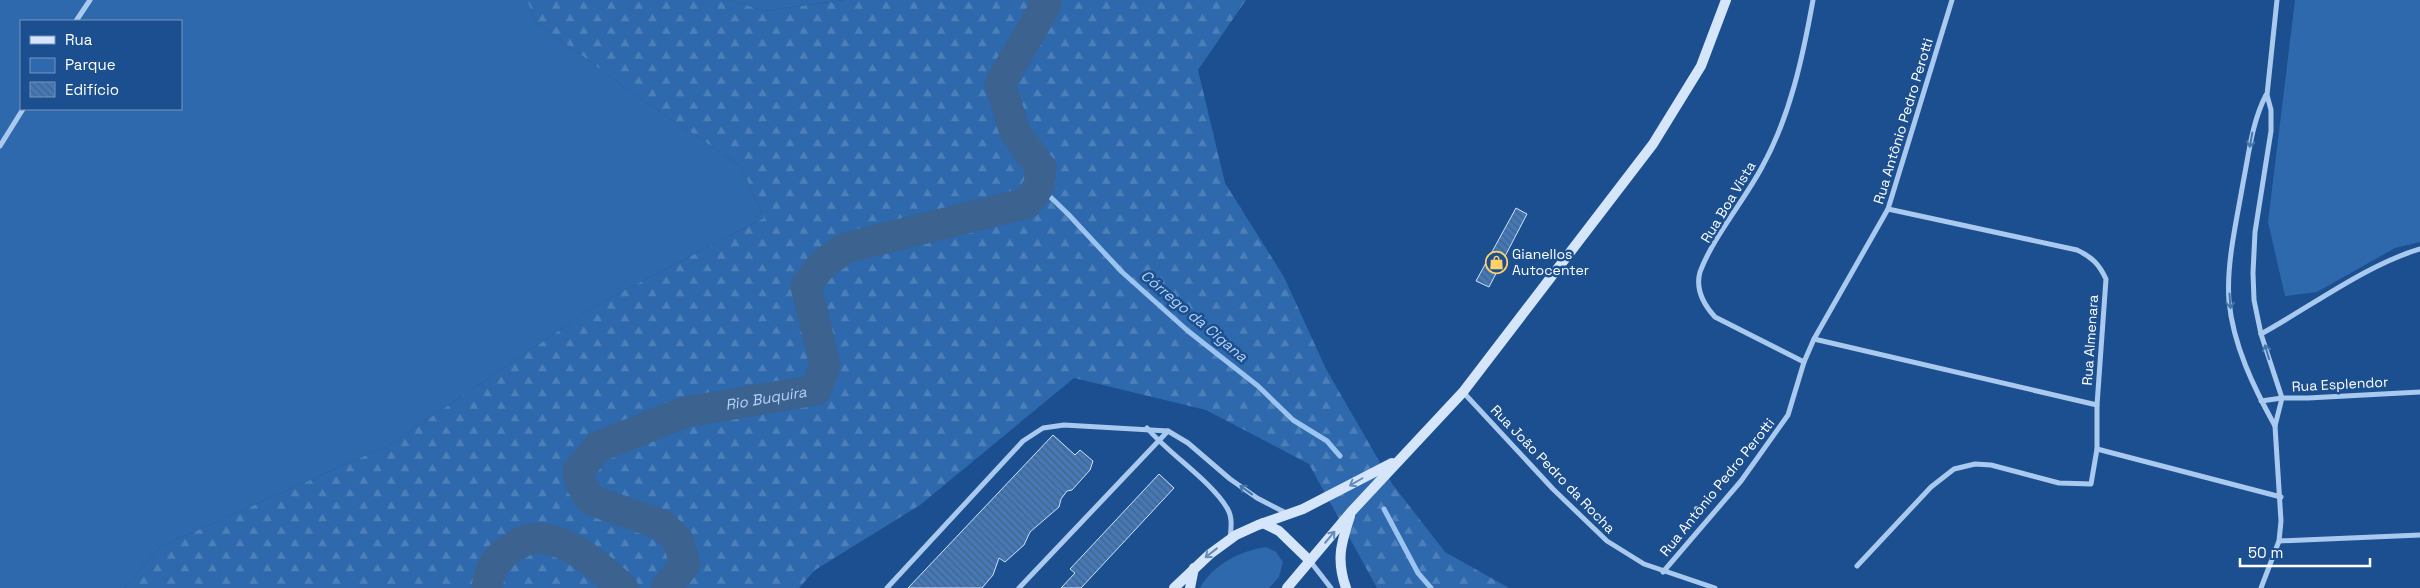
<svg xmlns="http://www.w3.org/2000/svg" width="2420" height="588" font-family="'Space Grotesk',sans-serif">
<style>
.green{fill:#2e69ad;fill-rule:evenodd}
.forest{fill:url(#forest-firs)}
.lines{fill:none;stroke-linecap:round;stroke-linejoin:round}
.stream{stroke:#9cc4f0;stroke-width:5}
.river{stroke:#3c6290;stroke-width:31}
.building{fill:url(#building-back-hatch);stroke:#cfe3fa}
.street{stroke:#a9c9ee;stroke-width:5}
.secondary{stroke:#d6e6fa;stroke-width:10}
.oneway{stroke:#4674ac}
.oneway2{stroke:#668bba}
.labels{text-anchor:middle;stroke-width:5;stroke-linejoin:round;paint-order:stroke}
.street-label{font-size:14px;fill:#fff;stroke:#1b4f8f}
.poi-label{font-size:14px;fill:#fff;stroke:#1b4f8f;text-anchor:start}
.water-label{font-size:15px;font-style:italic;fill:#b5d3f5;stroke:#1b4f8f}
</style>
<defs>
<pattern id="forest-firs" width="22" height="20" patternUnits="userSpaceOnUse" patternTransform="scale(1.25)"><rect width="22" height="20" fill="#2e69ad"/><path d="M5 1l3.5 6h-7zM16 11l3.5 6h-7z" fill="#4d80b9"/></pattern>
<pattern id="building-back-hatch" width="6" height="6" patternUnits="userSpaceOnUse" patternTransform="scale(1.25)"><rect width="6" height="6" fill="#4478b7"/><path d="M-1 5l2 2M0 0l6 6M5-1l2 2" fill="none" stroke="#486282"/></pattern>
</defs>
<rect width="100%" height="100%" fill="#1b4f8f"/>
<g class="green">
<path d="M0,0H527L535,21L637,96L741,166L764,218L600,303L391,444L160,547L124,588H0ZM21,21H181V109H21Z"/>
<path d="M731,0H843L764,11Z"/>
<path d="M2295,0H2420V242L2395,248L2317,292L2285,296L2268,222Z"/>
<path d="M1266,547L1276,552L1283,562L1279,577L1269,588H1200C1212,565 1242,550 1266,547Z"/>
</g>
<path class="forest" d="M527,0H731L764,11L844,0H1246L1198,70L1225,183L1284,277L1326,369L1393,485L1445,552L1509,588H1377L1309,464L1206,410L1074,378L920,505L815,570L799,588H124L160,547L391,444L600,303L764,218L741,166L637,96L535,21Z"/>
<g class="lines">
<g class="stream">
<path d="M1039,186L1068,214L1122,272L1188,331L1258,386L1293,420L1327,441L1340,456"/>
<path d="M1384,509L1418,573L1431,588"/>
</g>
<g class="river">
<path d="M487,588C489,570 497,556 512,548C518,545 524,540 530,539C567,534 597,566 623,588"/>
<path id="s1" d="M666,588L685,564L678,540L662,525L591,500L581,484L578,471L598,447L685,412L816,390L825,365L806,286L821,266L845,248L1027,203L1039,186L1041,168L1015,132L1000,84L1046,5L1043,0"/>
</g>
</g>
<g class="building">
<path d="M1516,208L1527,214L1489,287L1476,281Z"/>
<path d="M1053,435L1075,455L1080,450L1093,461L1090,470L1072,490L1067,491L1061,499L1059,507L1030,532L1024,545L1005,562L999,558L993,575L982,588H908Z"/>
<path d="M1159,474L1174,488L1081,588H1061L1075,573L1070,569Z"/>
</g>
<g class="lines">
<g class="street">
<path d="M76,21L90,0"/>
<path d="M2266,95C2252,122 2249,153 2243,183C2237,219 2226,264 2229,301C2233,345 2254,388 2275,426"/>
<path d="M0,146L23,109"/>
<path d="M1888,209L2077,250C2092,257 2099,264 2106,279L2097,405V449L2281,497"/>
<path d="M2261,334C2312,306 2366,265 2420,249"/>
<path d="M1814,339L2097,405"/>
<path d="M1804,362L1715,317C1704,305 1695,290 1700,272C1713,237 1744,201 1762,167C1790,117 1803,56 1813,0"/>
<path d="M1463,392L1553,489L1607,541L1644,564L1715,588"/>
<path d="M2261,401L2282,398H2308L2420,392"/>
<path d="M1147,428C1169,454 1211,481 1227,508C1233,517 1231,529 1230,539"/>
<path d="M2279,541L2420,535"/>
<path d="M1310,561L1331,588"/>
<path d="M1857,566L1931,487L1954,469L1975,464L1991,465L2059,483L2091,484L2097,449"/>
<path d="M1663,572L1741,481L1788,415L1804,362L1814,339L1888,209L1952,0"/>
<path d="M887,588L1023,441L1043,428L1064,425L1168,431L1188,443L1230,479L1257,498L1288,514"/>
<path d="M1019,588L1168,431"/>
<path d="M2261,588L2279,541L2281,521L2275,426L2282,398L2261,334L2254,300L2253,273L2255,232L2271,131V110L2267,95L2277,0"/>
</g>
<g class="secondary">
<path d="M1263,523L1279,531L1310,561"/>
<path d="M1174,588L1210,554L1236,535L1258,525L1303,509L1392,463"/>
<path d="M1190,588L1194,568"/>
<path d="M1287,588L1351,512L1463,392L1653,144L1701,66L1726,0"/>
<path d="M1346,588C1336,559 1341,544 1350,516"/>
</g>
</g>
<defs><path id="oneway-shaft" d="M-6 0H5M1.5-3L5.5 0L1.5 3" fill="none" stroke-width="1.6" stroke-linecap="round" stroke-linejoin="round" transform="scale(1.25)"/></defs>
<g class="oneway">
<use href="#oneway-shaft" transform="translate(2251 140) rotate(100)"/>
<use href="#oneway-shaft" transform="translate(2230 301) rotate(86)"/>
<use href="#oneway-shaft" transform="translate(2267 352) rotate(-106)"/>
<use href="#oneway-shaft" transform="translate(1246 490) rotate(-144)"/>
</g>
<g class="oneway2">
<use href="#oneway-shaft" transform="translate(1356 482) rotate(150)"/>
<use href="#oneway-shaft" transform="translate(1330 537) rotate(-50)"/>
<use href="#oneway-shaft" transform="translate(1211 553) rotate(142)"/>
</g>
<defs>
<symbol id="shop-ring" viewBox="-11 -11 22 22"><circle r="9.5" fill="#1b4f8f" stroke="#ffd166" stroke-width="1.5"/><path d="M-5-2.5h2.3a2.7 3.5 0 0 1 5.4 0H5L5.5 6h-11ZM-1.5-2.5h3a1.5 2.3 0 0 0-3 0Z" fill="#ffd166"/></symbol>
</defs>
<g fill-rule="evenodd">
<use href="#shop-ring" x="1484" y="250" width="25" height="25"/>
</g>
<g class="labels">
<g class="street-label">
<text transform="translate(1903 121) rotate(-73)" y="5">Rua Antônio Pedro Perotti</text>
<text transform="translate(1728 202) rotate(-59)" y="5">Rua Boa Vista</text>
<text transform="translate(2090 340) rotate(-86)" y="5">Rua Almenara</text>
<text transform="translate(2340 384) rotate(-3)" y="5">Rua Esplendor</text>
<text transform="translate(1553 469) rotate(46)" y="5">Rua João Pedro da Rocha</text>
<text transform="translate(1717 487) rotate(-51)" y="5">Rua Antônio Pedro Perotti</text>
</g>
<g class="poi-label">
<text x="1512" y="259">Gianellos<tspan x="1512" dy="16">Autocenter</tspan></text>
</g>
<g class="water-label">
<text transform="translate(1194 316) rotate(40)" y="5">Córrego da Cigana</text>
<text dy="5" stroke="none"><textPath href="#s1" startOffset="392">Rio Buquira</textPath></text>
</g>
</g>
<rect x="20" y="20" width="162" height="90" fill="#1b4f8f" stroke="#7695bc"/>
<rect x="30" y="36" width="25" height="8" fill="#d6e6fa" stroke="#7695bc"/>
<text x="65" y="45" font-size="15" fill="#ffffff">Rua</text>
<rect x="30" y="58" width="25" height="15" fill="#2e69ad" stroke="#7695bc"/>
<text x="65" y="70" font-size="15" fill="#ffffff">Parque</text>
<rect x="30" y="82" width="25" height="15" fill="url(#building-back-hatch)" stroke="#7695bc"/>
<text x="65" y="95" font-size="15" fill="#ffffff">Edifício</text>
<path d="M2240 558v8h130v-8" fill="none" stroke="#ffffff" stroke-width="2.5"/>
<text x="2248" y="558" font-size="15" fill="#ffffff" stroke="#1b4f8f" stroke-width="4" paint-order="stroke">50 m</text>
</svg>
